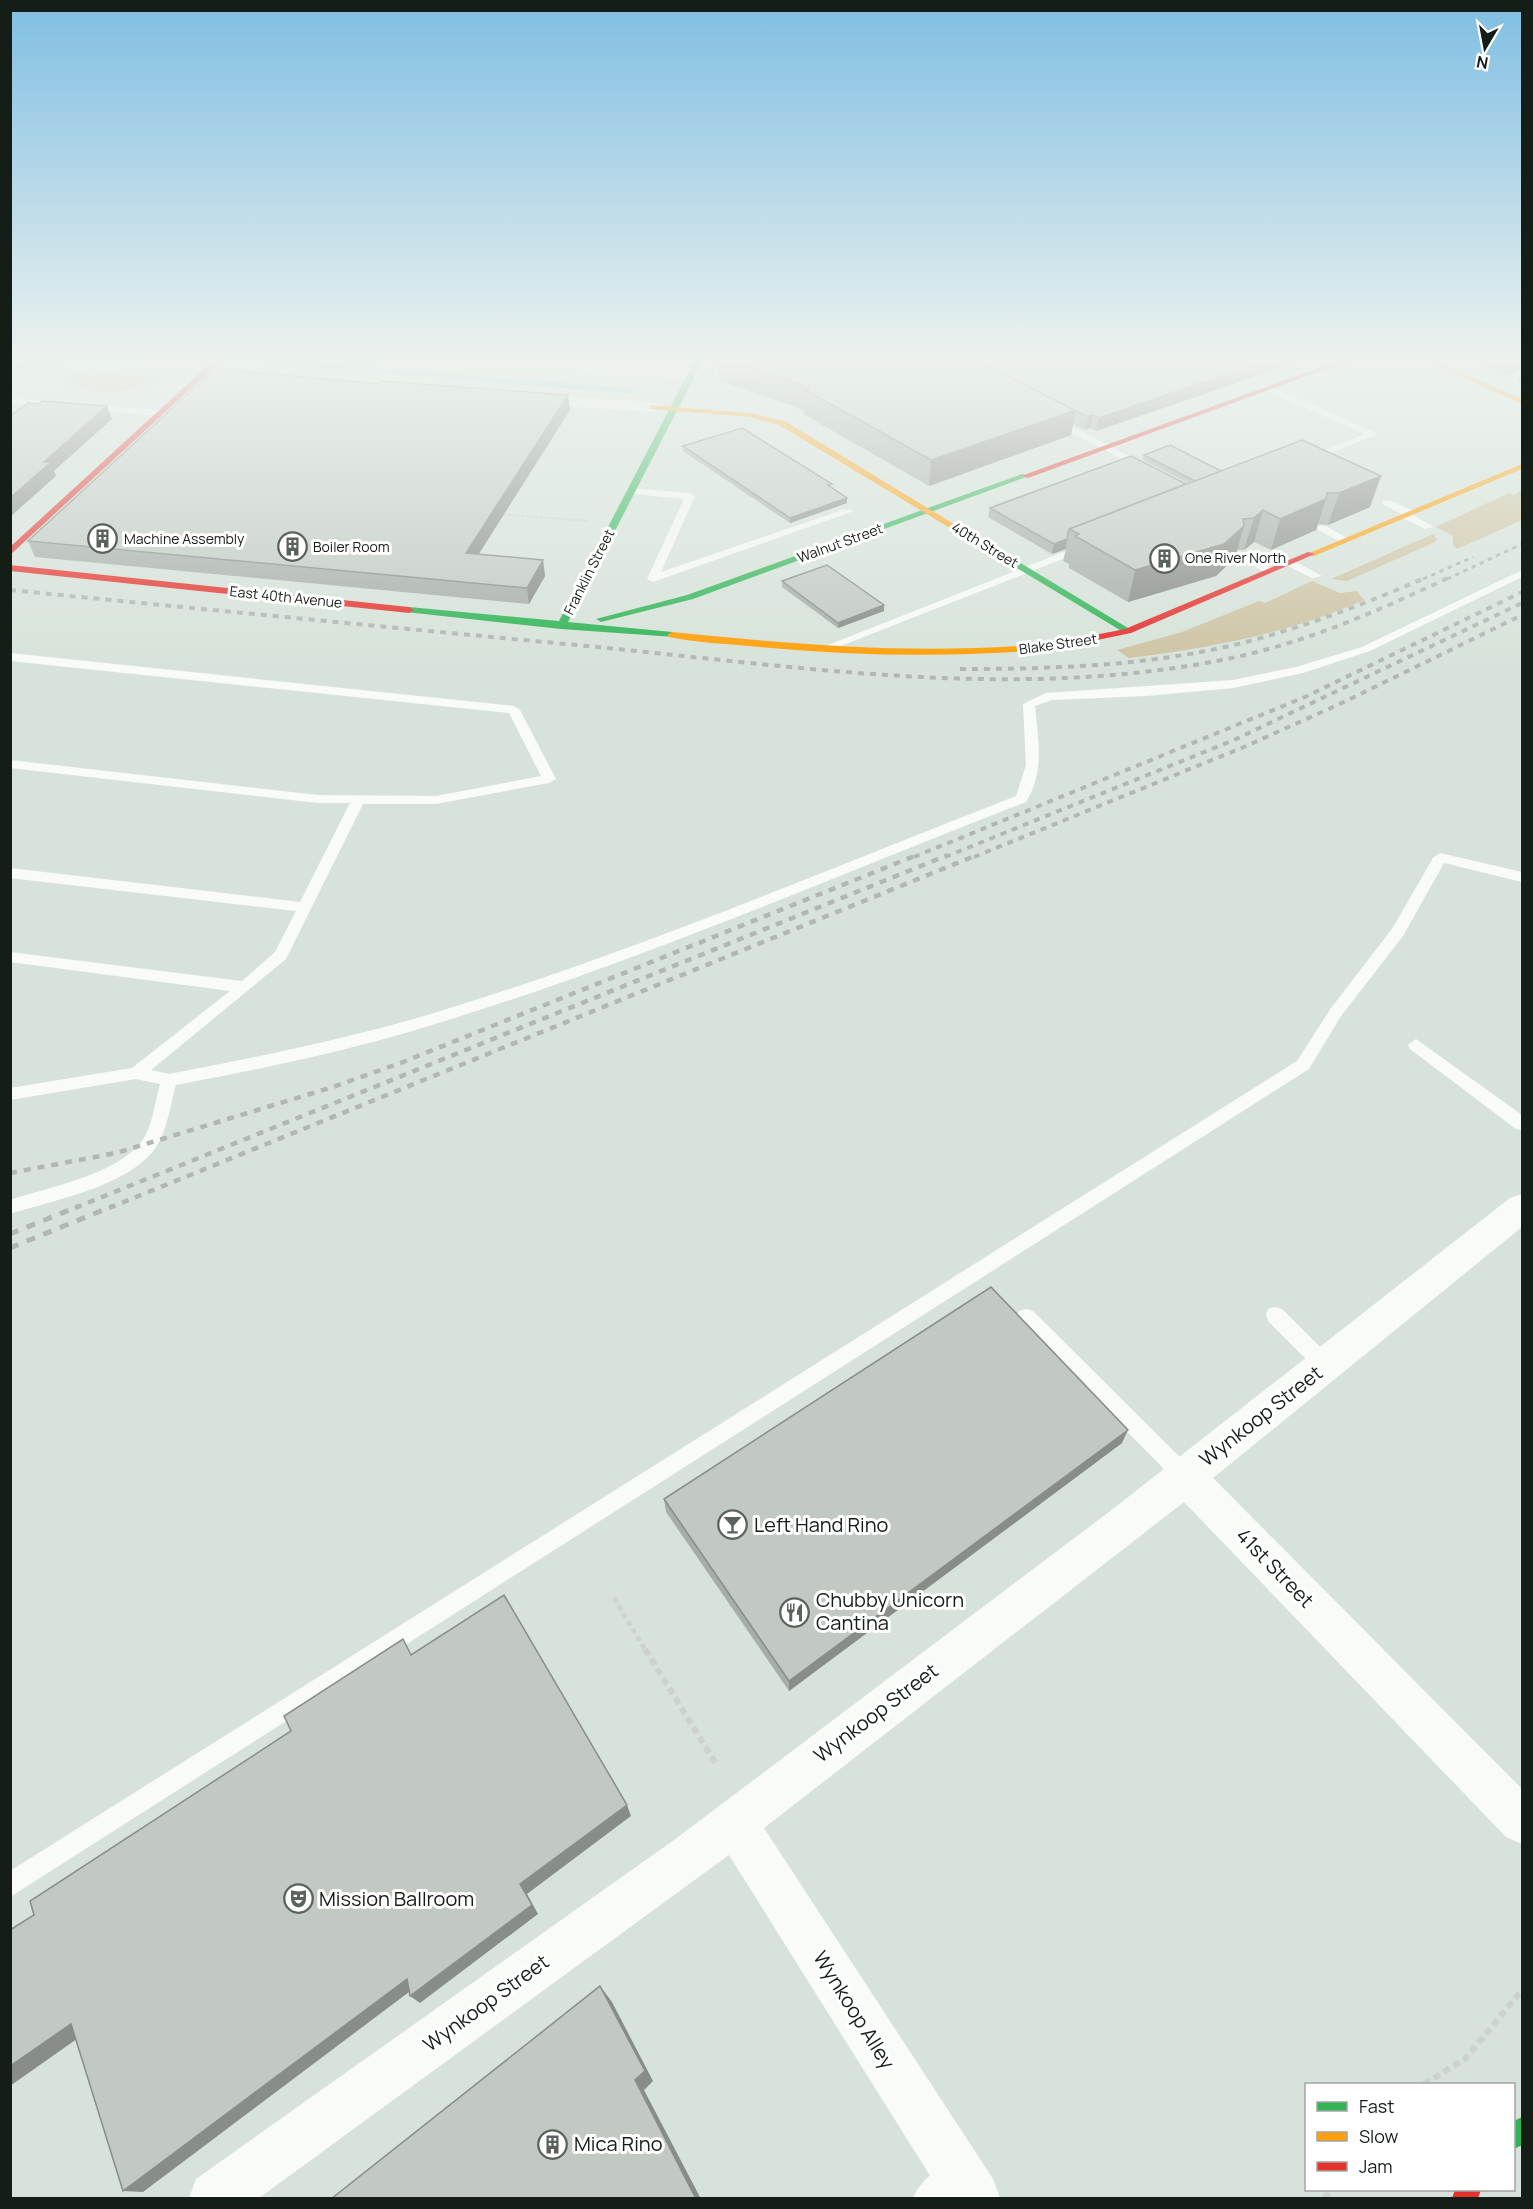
<svg xmlns="http://www.w3.org/2000/svg" width="1533" height="2209" font-family="Manrope,sans-serif">
<style>
.green{fill:#cec4a4}
.lines{fill:none;stroke-linecap:round;stroke-linejoin:round}
.stream{stroke:#83ccdb;stroke-width:5}
.path-far2{stroke:#ced1ce;stroke-width:2;stroke-dasharray:3 1.5;stroke-linecap:butt}
.path-far1{stroke:#ced1ce;stroke-width:4.5;stroke-dasharray:5 4;stroke-linecap:butt}
.path{stroke:#ced1ce;stroke-width:6;stroke-dasharray:7 4.5;stroke-linecap:butt}
.lane{fill:#f9fbf9;fill-rule:evenodd}
.street{fill:#f9fbf9;fill-rule:evenodd}
.fast{fill:#30b455;fill-rule:evenodd}
.slow{fill:#ff9f0a;fill-rule:evenodd}
.jam{fill:#e5322d;fill-rule:evenodd}
.rail-far3{stroke:#b2b6b4;stroke-width:3;stroke-dasharray:4.5 4.5;stroke-linecap:butt}
.rail-far2{stroke:#b2b6b4;stroke-width:4;stroke-dasharray:6 6;stroke-linecap:butt}
.rail-far1{stroke:#b2b6b4;stroke-width:4.5;stroke-dasharray:7 7;stroke-linecap:butt}
.rail{stroke:#b2b6b4;stroke-width:5;stroke-dasharray:9 9;stroke-linecap:butt}
.wall{fill:#a7ada7}
.shaded-wall{fill:#888d88}
.building{fill:#c2c9c2;stroke:#888d88;stroke-width:1.5}
.labels{text-anchor:middle;stroke-width:6;stroke-linejoin:round;paint-order:stroke}
.far-poi-label{font-size:14px;fill:#151d17;stroke:#fff;text-anchor:start}
.far-street-label{font-size:14px;fill:#151d17;stroke:#fff}
.near-street-label{font-size:20px;fill:#151d17;stroke:#fff}
.near-poi-label{font-size:20px;fill:#151d17;stroke:#fff;text-anchor:start}
</style>
<rect width="100%" height="100%" fill="#d7e3da"/>
<g class="green">
<path d="M112,374L163,378C126,391 96,404 63,375Z"/>
<path d="M1522,490V520L1457,549L1453,545V536L1436,527L1509,493L1514,495Z"/>
<path d="M1433,534L1437,539L1435,542L1347,581L1331,579Z"/>
<path d="M1312,581L1340,593L1357,591L1364,600C1290,633 1209,648 1129,658L1117,650L1182,632L1259,601L1265,603Z"/>
</g>
<g class="lines">
<g class="stream">
<path d="M226,358L630,391"/>
<path d="M10,368L68,360L153,358"/>
</g>
<g class="path-far2">
<path d="M1376,358L1403,370"/>
<path d="M25,359L43,367H54L52,370L64,382"/>
<path d="M10,360L31,358"/>
<path d="M236,370L384,382"/>
<path d="M10,378L101,372L168,376"/>
<path d="M35,383H65L72,389L79,390"/>
<path d="M407,383L510,390"/>
<path d="M440,385L452,369"/>
<path d="M131,392L163,380"/>
<path d="M499,514L588,521"/>
</g>
<path class="path-far1" d="M614,1598L646,1651"/>
<g class="path">
<path d="M645,1649L716,1764"/>
<path d="M1424,2084L1465,2059L1522,1990"/>
<path d="M1324,2198L1332,2190"/>
</g>
<g class="lane">
<path d="M576,358H584L577,368H571Z"/>
<path d="M1522,370V376L1509,382L1505,379Z"/>
<path d="M1264,386H1270L1378,434L1309,462H1303V458L1365,434L1264,390Z"/>
<path d="M10,398L61,402L66,405L61,408L10,404Z"/>
<path d="M86,404L160,410L165,413L160,416L83,409L81,407Z"/>
<path d="M1050,418H1056L1150,467L1142,469L1050,422Z"/>
<path d="M630,488L690,493L695,496L661,572L845,509L854,511L653,582L647,579L684,499L626,493V489Z"/>
<path d="M1383,501H1391L1413,511V515L1434,527L1425,529L1400,517V513L1383,505Z"/>
<path d="M1318,526H1326L1350,540L1341,542L1318,530Z"/>
<path d="M1084,544L1089,547L1088,549L828,651L818,649Z"/>
<path d="M1236,552H1244L1275,571L1266,573L1236,556Z"/>
<path d="M1286,561H1294L1322,576L1312,578L1286,565Z"/>
<path d="M1522,570V577L1370,651L1303,673L1233,688L1147,696L1052,700L1035,706C1038,739 1045,772 1026,802C833,877 642,960 445,1021C357,1049 266,1068 176,1085C170,1105 168,1129 156,1147C130,1186 54,1200 10,1214V1200C49,1187 121,1174 144,1138C153,1123 155,1101 160,1084L136,1079L10,1100V1088L132,1068L230,991L10,962V952L242,981L275,952L296,911L10,878V868L300,902L350,803H318L10,768V760L318,795L436,796L541,776L509,713L10,661V653L514,706L520,710L556,779L549,783L436,804H363L286,959L151,1070L169,1074C258,1057 347,1039 434,1013C632,953 823,871 1016,796L1026,765L1023,704L1046,693L1233,680L1296,667L1362,647Z"/>
<path d="M1440,853L1522,872V882L1444,863L1403,936L1341,1016L1309,1069L10,1897V1871L1297,1061L1331,1008L1392,929L1433,858Z"/>
<path d="M1416,1039L1522,1115V1130L1516,1129L1410,1049L1408,1045Z"/>
<path d="M1275,1307L1282,1309L1332,1359L1335,1365L1332,1371L1325,1374L1318,1371L1268,1321L1266,1315L1268,1309Z"/>
<path d="M1026,1309L1033,1311L1192,1469L1195,1476L1192,1483L1185,1486L1178,1483L1019,1323L1017,1317L1019,1311Z"/>
<path d="M954,2160L964,2164L968,2174L964,2184L947,2198H913C919,2182 938,2167 954,2160Z"/>
</g>
<g class="street">
<path d="M461,358H533L691,370L700,375L691,380L469,363Z"/>
<path d="M526,394L653,402L662,407L653,412L520,403L517,399Z"/>
<path d="M1522,1194V1227L1213,1478L1522,1789V1844L1506,1837L1184,1502L764,1828L993,2179L1000,2198H944L729,1855L259,2198H189L196,2179L674,1840L1109,1512L1510,1198Z"/>
</g>
<g class="fast">
<path d="M696,358H704L568,622L672,632L677,635L675,637L561,629L406,612V608L409,607L559,621Z"/>
<path d="M1022,474L1029,476L693,599L601,622L596,619L687,595Z"/>
<path d="M950,524H956L1133,631L1125,633L950,528Z"/>
<path d="M1522,2117V2145L1514,2149V2121Z"/>
</g>
<g class="slow">
<path d="M1419,358H1428L1522,399V404Z"/>
<path d="M650,405L749,413L785,421L957,526L950,528L779,425L749,417L653,409H650Z"/>
<path d="M1522,464V469L1314,556L1307,554Z"/>
<path d="M672,632C800,645 926,656 1054,643L1059,646L1054,649C956,658 858,656 760,647C730,644 698,643 669,637L667,635Z"/>
</g>
<g class="jam">
<path d="M216,358H224L10,555V547Z"/>
<path d="M1346,358H1356L1028,478L1021,476Z"/>
<path d="M1308,552L1315,554L1131,633L1054,649L1049,646L1054,643L1125,629Z"/>
<path d="M10,565L409,607L414,610L409,613L10,571Z"/>
<path d="M1455,2190H1481L1478,2198H1452Z"/>
</g>
<g class="rail-far3">
<path d="M1423,579L1473,557"/>
<path d="M1447,579L1522,544"/>
</g>
<g class="rail-far2">
<path d="M10,590C202,609 395,628 587,646C804,667 1029,704 1245,655C1317,638 1384,608 1450,577"/>
<path d="M960,669C1054,669 1150,666 1242,643C1305,627 1367,603 1427,577"/>
<path d="M914,857L1305,697L1522,592"/>
<path d="M945,857L1234,740L1522,603"/>
<path d="M974,857L1244,747L1344,702L1522,615"/>
</g>
<g class="rail-far1">
<path d="M10,1173L116,1153L333,1087L403,1062L917,855"/>
<path d="M75,1208L948,855"/>
<path d="M109,1208L977,855"/>
</g>
<g class="rail">
<path d="M10,1234L79,1206"/>
<path d="M10,1248L113,1206"/>
</g>
</g>
<g class="wall">
<path d="M585,358H618L616,362L586,359Z"/>
<path d="M653,358H666L664,362Z"/>
<path d="M718,358H1309L1096,431L1090,428L1085,430L1073,424L1071,435L929,486L803,414L804,410L719,381Z"/>
<path d="M1475,358H1522V368L1506,376L1485,368L1487,363Z"/>
<path d="M1522,368V383L1517,381Z"/>
<path d="M570,410L479,554L543,560L545,576L529,604L35,557L28,541Z"/>
<path d="M1302,440L1370,507L1328,525L1318,524L1316,530L1271,550L1254,542L1244,550H1237L1235,558L1216,576L1128,602L1069,568V564L1063,561L1066,549L1052,554L988,517L990,508L1188,483L1143,460L1144,455L1221,471Z"/>
<path d="M683,446L847,498V503L790,523L683,451Z"/>
<path d="M782,581L884,605V611L838,628L782,587Z"/>
<path d="M1122,1443L789,1691L666,1512L664,1499Z"/>
</g>
<g class="shaded-wall">
<path d="M1274,358H1309L1096,431L1099,418Z"/>
<path d="M1513,358H1522V368L1506,376Z"/>
<path d="M568,395L570,410L469,569L466,553Z"/>
<path d="M107,406L112,419L54,471L56,476L10,517V498L44,462Z"/>
<path d="M1076,410L1071,435L929,486L931,460Z"/>
<path d="M1093,415L1090,428L1085,430L1088,417Z"/>
<path d="M1381,476L1370,507L1328,525L1339,493Z"/>
<path d="M847,498V503L790,523V518Z"/>
<path d="M1326,499L1316,530L1271,550L1280,519Z"/>
<path d="M1263,510L1254,542L1244,550L1254,518Z"/>
<path d="M1244,526L1235,558L1216,576L1128,602L1135,570Z"/>
<path d="M1067,539L1066,549L1052,554L1054,544Z"/>
<path d="M543,560L545,576L529,604L527,588Z"/>
<path d="M884,605V611L838,628V623Z"/>
<path d="M1128,1430L1122,1443L789,1691V1681Z"/>
<path d="M627,1805L631,1816L527,1894L538,1914L420,2003L410,1996L520,1884Z"/>
<path d="M407,1979L417,1986L143,2192L123,2191Z"/>
<path d="M600,1986L612,2002L653,2081L644,2090L701,2199H696L635,2080Z"/>
<path d="M71,2024L91,2029L10,2086V2066Z"/>
</g>
<g class="building">
<path d="M723,358H972L1076,410L931,460L804,389L809,387Z"/>
<path d="M972,358H1274L1099,418L1093,415L1088,417Z"/>
<path d="M215,369L378,384L380,381L568,395L466,553L543,560L527,588L28,541Z"/>
<path d="M42,401L107,406L44,462H51L10,498V416L28,403L39,404Z"/>
<path d="M742,428L832,484L828,485L847,498L790,518L683,446Z"/>
<path d="M1302,440L1381,476L1339,493H1327L1326,499L1280,519L1263,510L1254,518L1243,519L1244,526L1224,544L1135,570L1075,536L1079,534L1069,529Z"/>
<path d="M1170,445L1221,471L1195,481L1144,455Z"/>
<path d="M1131,456L1186,484L1069,529L1067,539L1054,544L990,508Z"/>
<path d="M827,565L884,605L838,623L782,581Z"/>
<path d="M991,1287L1128,1430L789,1681L664,1499Z"/>
<path d="M504,1595L627,1805L520,1884L532,1905L410,1996L407,1979L123,2191L71,2024L10,2066V1930L34,1915L30,1901L291,1731L284,1716L403,1639L411,1655Z"/>
<path d="M600,1986L645,2071L635,2080L696,2199H331Z"/>
</g>
<linearGradient id="sky" x2="0" y2="1"><stop stop-color="#7fbee3"/><stop offset="0.54" stop-color="#edf2ee"/><stop offset="1" stop-color="#edf2ee" stop-opacity="0"/></linearGradient>
<rect width="1533" height="667" fill="url(#sky)"/>
<defs>
<symbol id="building-ring" viewBox="-11 -11 22 22"><circle r="9.5" fill="#fff" stroke="#59625b" stroke-width="1.5"/><path d="M-4-6H4V6H1V3H-1V6H-4ZM-2.5-4.3h1.7v1.8h-1.7ZM.8-4.3h1.7v1.8H.8ZM-2.5-1h1.7V.8h-1.7ZM.8-1h1.7V.8H.8Z" fill="#59625b"/></symbol>
<symbol id="bar-ring" viewBox="-11 -11 22 22"><circle r="9.5" fill="#fff" stroke="#59625b" stroke-width="1.5"/><path d="M-6-5H6L.8 .8V4.5H3.5V6h-7V4.5H-.8V.8Z" fill="#59625b"/></symbol>
<symbol id="restaurant-ring" viewBox="-11 -11 22 22"><circle r="9.5" fill="#fff" stroke="#59625b" stroke-width="1.5"/><path d="M-5-6h1v4h1v-4h1v4h1v-4h1v5L-1.5 .5V6h-2V.5L-5-1ZM5-6V6H3V1.5H1.5Q1.5-4 5-6Z" fill="#59625b"/></symbol>
<symbol id="theatre-ring" viewBox="-11 -11 22 22"><circle r="9.5" fill="#fff" stroke="#59625b" stroke-width="1.5"/><path d="M-5-5.5Q0-4 5-5.5V0Q5 5 0 6Q-5 5-5 0ZM-3.3-2.5H-1v1.5H-3.3ZM1-2.5H3.3v1.5H1ZM-2.8 1Q0 5.5 2.8 1Z" fill="#59625b"/></symbol>
</defs>
<g fill-rule="evenodd">
<use href="#building-ring" x="86" y="522" width="33" height="33"/>
<use href="#building-ring" x="276" y="530" width="33" height="33"/>
<use href="#building-ring" x="1148" y="542" width="33" height="33"/>
<use href="#bar-ring" x="716" y="1508" width="33" height="33"/>
<use href="#restaurant-ring" x="778" y="1596" width="33" height="33"/>
<use href="#theatre-ring" x="282" y="1882" width="33" height="33"/>
<use href="#building-ring" x="536" y="2128" width="33" height="33"/>
</g>
<g class="labels">
<g class="far-poi-label">
<text x="124" y="544">Machine Assembly</text>
<text x="313" y="552">Boiler Room</text>
<text x="1185" y="563">One River North</text>
</g>
<g class="far-street-label">
<text transform="translate(840 543) rotate(-20)" y="5">Walnut Street</text>
<text transform="translate(985 545) rotate(31)" y="5">40th Street</text>
<text transform="translate(589 572) rotate(-63)" y="5">Franklin Street</text>
<text transform="translate(286 597) rotate(6)" y="5">East 40th Avenue</text>
<text transform="translate(1058 644) rotate(-8)" y="5">Blake Street</text>
</g>
<g class="near-street-label">
<text transform="translate(1261 1416) rotate(-38)" y="7">Wynkoop Street</text>
<text transform="translate(1275 1568) rotate(46)" y="7">41st Street</text>
<text transform="translate(876 1713) rotate(-37)" y="7">Wynkoop Street</text>
<text transform="translate(486 2003) rotate(-36)" y="7">Wynkoop Street</text>
<text transform="translate(854 2010) rotate(58)" y="7">Wynkoop Alley</text>
</g>
<g class="near-poi-label">
<text x="754" y="1532">Left Hand Rino</text>
<text x="816" y="1607">Chubby Unicorn<tspan x="816" dy="23">Cantina</tspan></text>
<text x="319" y="1906">Mission Ballroom</text>
<text x="574" y="2151">Mica Rino</text>
</g>
</g>
<rect width="1533" height="2209" fill="none" stroke="#151d17" stroke-width="24"/>
<rect x="1305" y="2083" width="210" height="108" fill="#ffffff" stroke="#a1a5a2" stroke-width="1.5"/>
<rect x="1317" y="2102" width="30" height="9" fill="#30b455" stroke="#a1a5a2" stroke-width="1.5"/>
<text x="1359" y="2113" font-size="18" fill="#151d17">Fast</text>
<rect x="1317" y="2132" width="30" height="9" fill="#ff9f0a" stroke="#a1a5a2" stroke-width="1.5"/>
<text x="1359" y="2143" font-size="18" fill="#151d17">Slow</text>
<rect x="1317" y="2162" width="30" height="9" fill="#e5322d" stroke="#a1a5a2" stroke-width="1.5"/>
<text x="1359" y="2173" font-size="18" fill="#151d17">Jam</text>
<g transform="translate(1485 48) rotate(190)" stroke="#ffffff" stroke-width="4.5" paint-order="stroke">
<path d="M0-4.5L10 22L0 15L-10 22Z" fill="#151d17"/>
<text y="-9" font-size="16" font-weight="bold" text-anchor="middle" fill="#151d17">N</text>
</g>
</svg>
